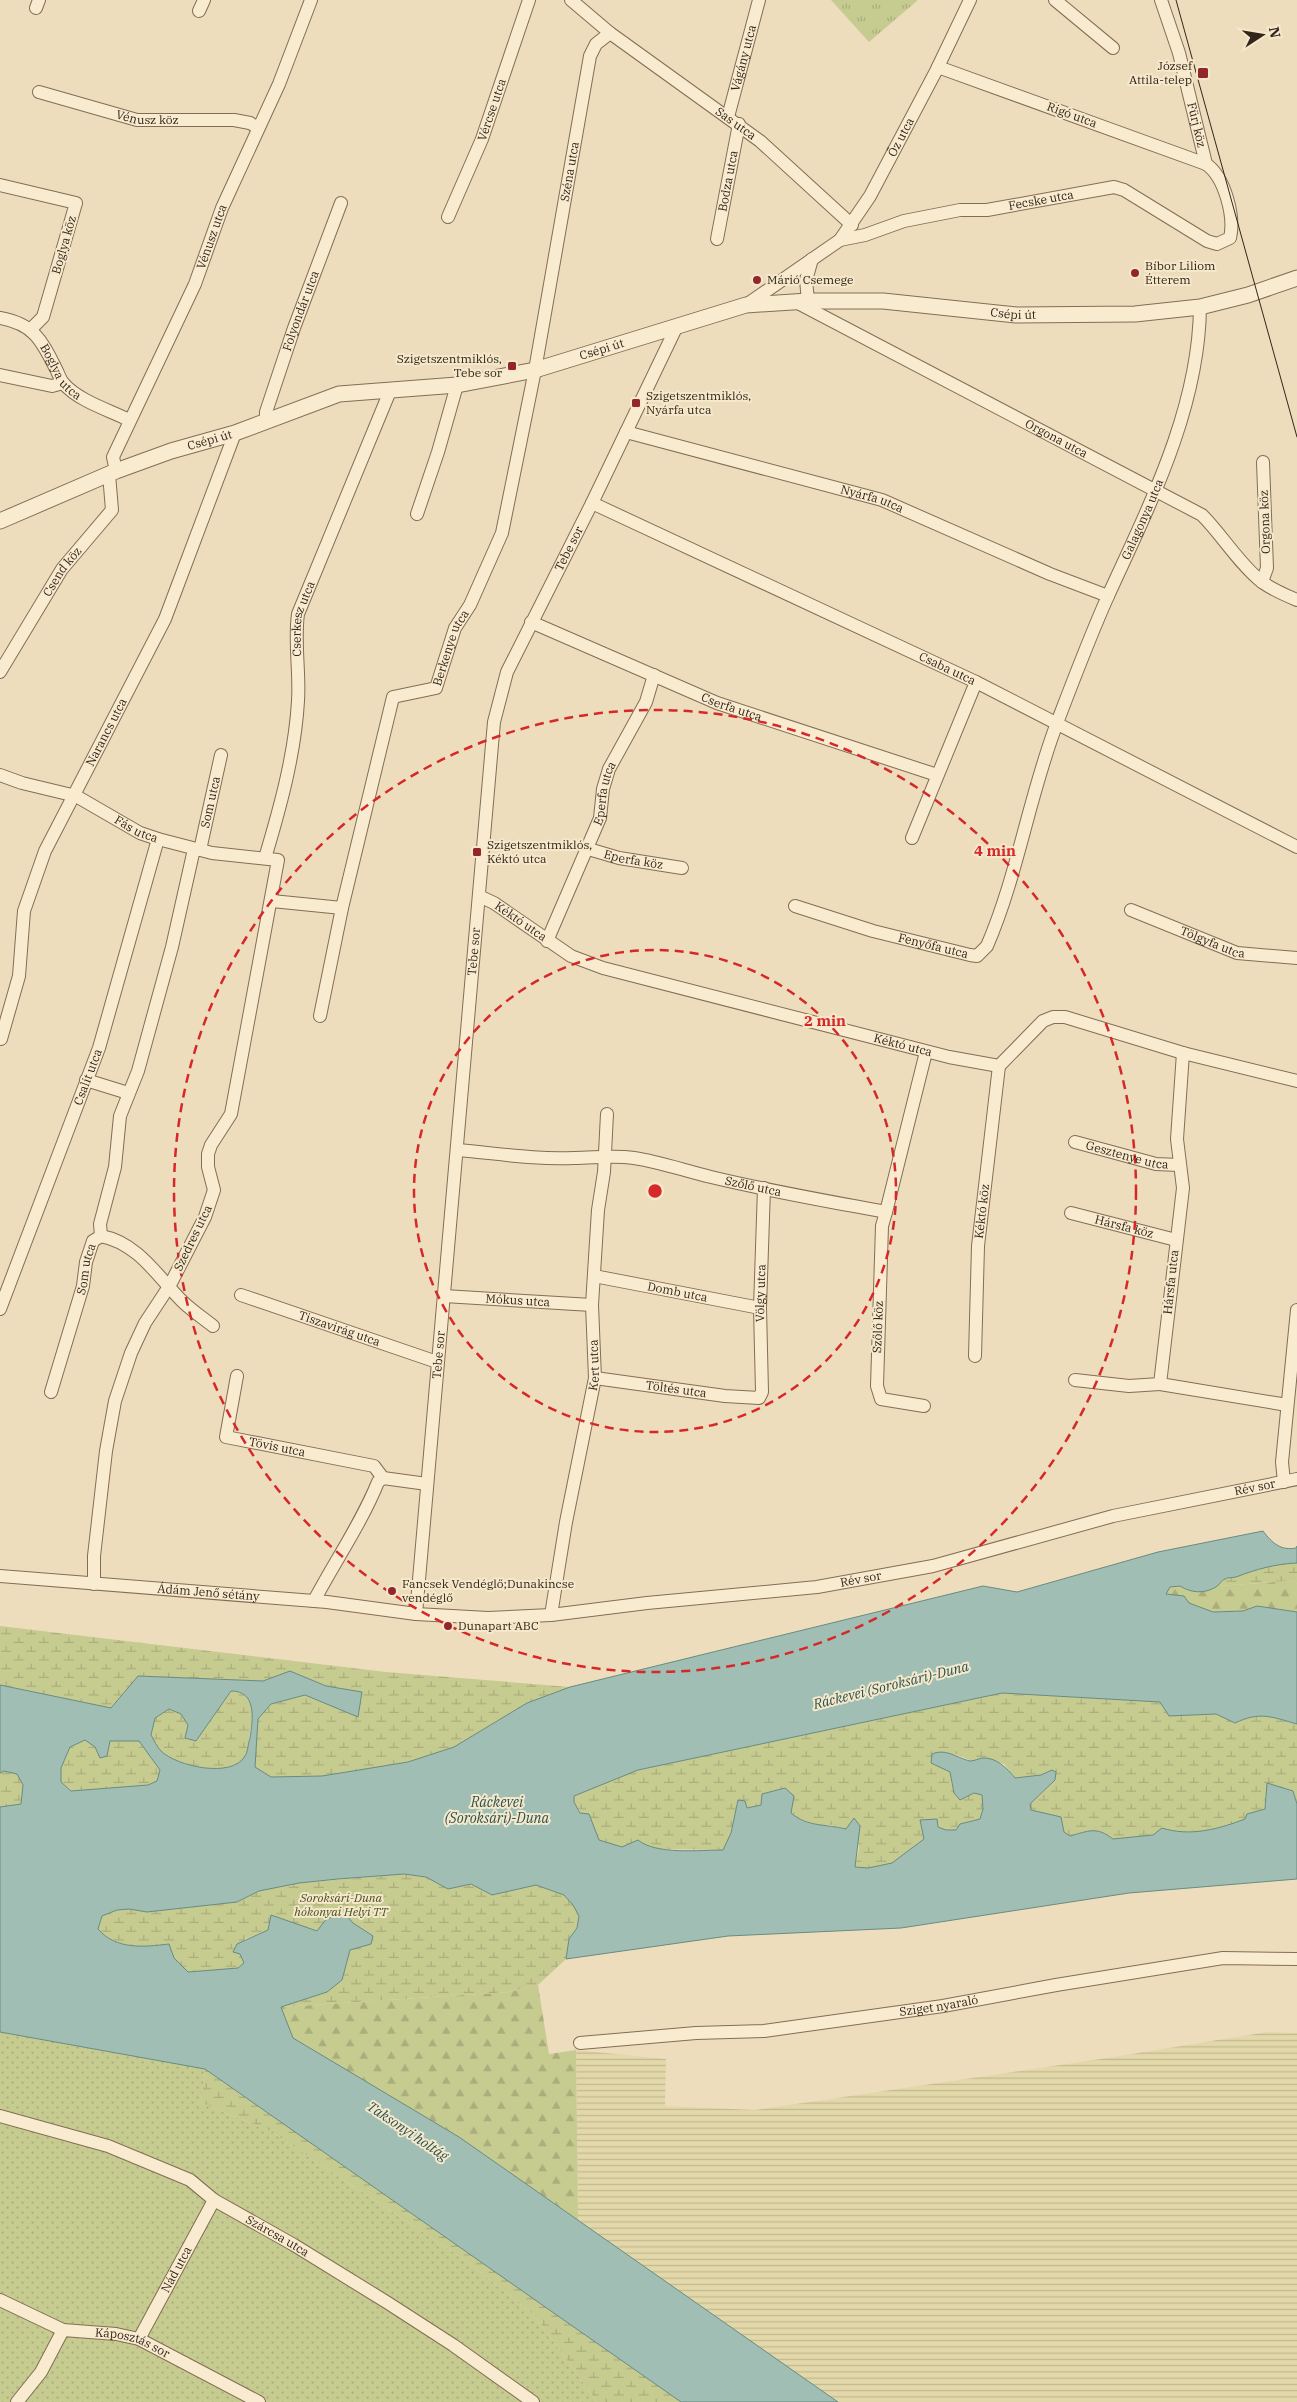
<svg xmlns="http://www.w3.org/2000/svg" width="1297" height="2402" font-family="'IBM Plex Serif',serif">
<style>
.farmland{fill:url(#farmland-rules)}
.grass{fill:url(#grass-tufts)}
.forest{fill:url(#forest-firs)}
.wetland{fill:url(#wetland-marsh)}
.garden{fill:url(#garden-dots)}
.water{fill:#a0beb4;stroke:#688b81;fill-rule:evenodd}
.lines{fill:none;stroke-linecap:round;stroke-linejoin:round}
.minor-casing{stroke:#846d56;stroke-width:14}
.tertiary-casing{stroke:#846d56;stroke-width:17}
.minor{stroke:#f9ebcf;stroke-width:12}
.tertiary{stroke:#f9ebcf;stroke-width:15}
.tram{stroke:#33261b;stroke-width:1}
.ring{fill:none;stroke:#d62828;stroke-width:2.5;stroke-dasharray:9 6}
.poi-dot{fill:#93262a;stroke:#f5e8cb;stroke-width:2}
.labels{text-anchor:middle;stroke-width:4;stroke-linejoin:round;paint-order:stroke}
.street-label{font-size:12px;fill:#33261b;stroke:#f5e8cb}
.poi-label{font-size:12px;fill:#33261b;stroke:#f5e8cb;text-anchor:start}
.park-label{font-size:12px;font-style:italic;fill:#455021;stroke:#f5e8cb}
.water-label{font-size:14px;font-style:italic;fill:#2a5350;stroke:#f5e8cb}
.centre{fill:#d62828;stroke:#f5e8cb;stroke-width:2.5}
.ring-label{font-size:15px;text-anchor:middle;font-weight:bold;fill:#d62828;stroke:#f5e8cb;stroke-width:4;stroke-linejoin:round;paint-order:stroke}
</style>
<defs>
<pattern id="farmland-rules" width="6" height="5" patternUnits="userSpaceOnUse" patternTransform="scale(1.25)"><rect width="6" height="5" fill="#e3d8a9"/><path d="M0 2.5h6" fill="none" stroke="#c3b991"/></pattern>
<pattern id="grass-tufts" width="24" height="20" patternUnits="userSpaceOnUse" patternTransform="scale(1.25)"><rect width="24" height="20" fill="#c6cb90"/><path d="M3 7l-1-3M5 7V3M7 7l1-3M15 17l-1-3M17 17v-4M19 17l1-3" fill="none" stroke="#abae7c"/></pattern>
<pattern id="forest-firs" width="22" height="20" patternUnits="userSpaceOnUse" patternTransform="scale(1.25)"><rect width="22" height="20" fill="#c6cb90"/><path d="M5 1l3.5 6h-7zM16 11l3.5 6h-7z" fill="#abae7c"/></pattern>
<pattern id="wetland-marsh" width="20" height="14" patternUnits="userSpaceOnUse" patternTransform="scale(1.25)"><rect width="20" height="14" fill="#c6cb90"/><path d="M1 5h8M5 5V1M11 12h8M15 12V8" fill="none" stroke="#abae7c"/></pattern>
<pattern id="garden-dots" width="8" height="8" patternUnits="userSpaceOnUse" patternTransform="scale(1.25)"><rect width="8" height="8" fill="#c6cb90"/><path d="M2 2h.1M6 6h.1" fill="none" stroke="#abae7c" stroke-width="1.8" stroke-linecap="round"/></pattern>
</defs>
<rect width="100%" height="100%" fill="#edddbc"/>
<path class="farmland" d="M1267,2032L1297,2033V2402H838L578,2220L576,2050L666,2059L665,2106L755,2110L1107,2058Z"/>
<path class="grass" d="M831,0H918L869,42Z"/>
<g class="forest">
<path d="M1288,1581L1297,1584V1612L1257,1606L1243,1611L1213,1612L1165,1595L1170,1587L1180,1586C1192,1594 1203,1592 1217,1586Z"/>
<path d="M538,1985L549,2054L576,2050L578,2220L459,2137L293,2038L281,2007L509,1992Z"/>
</g>
<g class="wetland">
<path d="M1280,1563H1297V1584L1288,1581L1217,1586L1225,1579Z"/>
<path d="M0,1626L386,1672L570,1687L527,1703L454,1747L408,1762L322,1776L271,1777L255,1767L258,1719L271,1704L305,1695L358,1717L362,1692L326,1686L290,1671L263,1681L138,1676L111,1708L0,1685Z"/>
<path d="M231,1691C257,1692 253,1718 249,1738C248,1743 248,1752 245,1757C232,1778 176,1766 161,1751C157,1747 154,1740 151,1735L155,1718L169,1709L182,1714L188,1725L185,1738L196,1741Z"/>
<path d="M1002,1693L1160,1702L1170,1716L1216,1714L1235,1723C1260,1711 1272,1717 1297,1724V1804L1268,1783L1265,1809L1247,1814L1246,1819C1219,1829 1190,1837 1162,1828L1153,1835L1113,1839C1098,1827 1088,1831 1070,1836L1064,1832L1061,1817L1031,1810L1030,1804L1055,1780L1056,1772L1052,1770L1041,1775L1015,1778L1004,1764L984,1758L972,1761L955,1754C951,1770 947,1787 960,1799L974,1793L982,1795L983,1809L980,1819L960,1824L956,1830H946L920,1820L924,1839L892,1863L868,1868L855,1867L859,1848L854,1818L846,1829L831,1825L821,1826L799,1819L762,1794L761,1805L747,1808L738,1800L731,1833L723,1850L658,1849L643,1844L622,1848L599,1840L574,1802L573,1796L638,1770Z"/>
<path d="M85,1740L107,1756L110,1741H139L160,1770L157,1781L148,1785L72,1791L61,1782V1768L70,1747Z"/>
<path d="M4,1771L17,1774L23,1785L21,1804L0,1807V1773Z"/>
<path d="M404,1874L426,1877L448,1889L471,1884L492,1895L536,1885L564,1895L573,1905L579,1916L577,1928L569,1939L566,1959L538,1985L509,1992L281,2007L342,1981L350,1950L371,1944L373,1936L353,1923L318,1931L271,1916L268,1930L245,1939L240,1954L244,1963L238,1968L187,1972L174,1958L168,1944C143,1947 116,1949 98,1929L102,1916L117,1910L129,1909L147,1912L237,1902L259,1891L299,1883Z"/>
<path d="M205,2069L681,2402H597L535,2316L465,2260L270,2131L201,2103Z"/>
</g>
<path class="garden" d="M0,2032L205,2069L201,2103L270,2131L465,2260L535,2316L597,2402H0Z"/>
<path class="water" d="M1263,1531C1272,1543 1281,1551 1296,1548L1297,1546V1563C1275,1564 1257,1569 1236,1577C1233,1578 1228,1577 1225,1579C1222,1580 1219,1585 1216,1587C1204,1594 1191,1593 1180,1586L1170,1587L1166,1594L1184,1596L1189,1603L1213,1612L1243,1611L1257,1606L1297,1612V1724C1272,1717 1260,1711 1235,1723L1216,1714L1169,1716L1160,1702L1002,1693L638,1770L574,1796V1802L580,1813L589,1814L599,1840L622,1847L638,1840C656,1855 700,1850 723,1850L731,1833L738,1800L745,1801L747,1808L761,1805L762,1794L785,1788L794,1796L791,1813C807,1827 826,1824 846,1829L854,1818L860,1826L855,1867L868,1868L892,1863L924,1839L920,1820L937,1819L938,1827L946,1830H956L960,1824L980,1819L983,1809L982,1795L974,1793L960,1800L954,1793L950,1772L931,1763L932,1754C946,1748 957,1758 970,1761C974,1761 978,1759 982,1758C996,1757 1007,1768 1015,1778L1041,1775L1052,1770L1056,1772L1055,1780L1030,1804L1031,1810L1061,1817L1064,1832L1070,1836C1089,1831 1096,1826 1113,1839L1153,1835L1162,1828C1190,1837 1219,1829 1245,1819L1247,1814L1265,1809L1267,1783L1293,1791L1297,1804V1879L1129,1893L901,1928L728,1936L566,1959L569,1939L577,1928L579,1916L573,1905L564,1895L536,1885L492,1895L471,1884L448,1889L426,1877L404,1874L338,1879L299,1883L259,1891L237,1902L147,1912L129,1909L117,1910L102,1916L98,1929C116,1950 144,1947 169,1944L174,1958L188,1972L238,1968L244,1963L240,1954L233,1952L237,1944L268,1930L271,1915L317,1931L327,1918L347,1916L353,1923L373,1936L371,1944L350,1950L342,1980L327,1992L281,2007L293,2038L459,2137L838,2402H681L205,2069L0,2032V1807L21,1804L23,1785L17,1774L4,1771L0,1773V1685L111,1708L138,1676L263,1681L290,1671L326,1686L362,1692L358,1717L305,1695L271,1704L258,1719L255,1767L271,1777L322,1776L408,1762L454,1747L527,1703L570,1687L983,1586L1017,1592L1158,1552ZM231,1691C257,1691 253,1719 250,1738C248,1743 248,1752 245,1756C232,1779 176,1766 161,1751C157,1747 154,1740 151,1735L155,1718L169,1709L181,1714L188,1725L185,1738L196,1741ZM85,1740L95,1747L100,1758L107,1756L110,1741H139L160,1770L157,1781L148,1785L71,1791L61,1782V1768L70,1747Z"/>
<g class="lines">
<defs>
<g id="minor">
<path d="M1055,0L1113,48"/>
<path id="s1" d="M1161,0L1179,53L1206,164"/>
<path d="M36,8L39,0"/>
<path d="M199,11L204,0"/>
<path id="s2" d="M610,33L760,141L852,225"/>
<path id="s3" d="M39,92L137,120H234L250,123L258,128"/>
<path id="s4" d="M728,117L759,0"/>
<path d="M0,185L76,203L43,317L31,329"/>
<path id="s5" d="M448,217L482,139L529,0"/>
<path id="s6" d="M717,239L739,124"/>
<path id="s7" d="M840,240L865,235L904,221L960,210H987L1114,187L1124,190L1207,241L1217,244L1230,238C1235,217 1225,177 1206,164L938,67"/>
<path d="M808,301L806,280L812,259"/>
<path id="s8" d="M796,302L1202,515C1222,535 1240,565 1262,582C1273,590 1285,595 1297,600"/>
<path id="s9" d="M746,305L840,240L870,196L936,71L970,0"/>
<path id="s10" d="M0,318C33,324 41,339 55,367C58,372 60,380 64,384C79,401 109,410 129,420"/>
<path d="M0,375L52,386L63,383"/>
<path id="s11" d="M266,421V412L294,328L341,203"/>
<path id="s12" d="M626,432L882,500L1050,574L1108,596"/>
<path id="s13" d="M116,471L113,457L195,284L222,208L279,84L311,0"/>
<path id="s14" d="M592,503L976,682L1297,847"/>
<path d="M417,514L438,452L457,385"/>
<path d="M1262,582L1267,568L1263,462"/>
<path id="s15" d="M531,622L717,703L937,775"/>
<path id="s16" d="M0,672L62,569L112,510L109,474"/>
<path id="s17" d="M0,775L22,783L76,796L140,833L158,839L212,853L278,860L231,1114L211,1145L208,1154V1167L214,1190L205,1217L170,1285L145,1323L131,1353L115,1401L106,1451L94,1556V1584"/>
<path d="M912,838L976,682"/>
<path id="s18" d="M585,848L619,858L682,868"/>
<path id="s19" d="M200,850L221,755"/>
<path id="s20" d="M265,858C280,808 295,754 298,701C300,672 294,643 298,614L390,391"/>
<path id="s21" d="M479,896L494,903L571,956L603,968L949,1057L999,1066L1043,1021L1053,1017H1065L1183,1053L1297,1081"/>
<path d="M272,901L342,908"/>
<path id="s22" d="M795,906L873,931L970,955L977,956L987,946C1018,874 1029,796 1057,723C1073,681 1090,636 1108,596C1149,506 1199,409 1200,307"/>
<path id="s23" d="M1131,910L1237,953L1297,958"/>
<path id="s24" d="M547,941L600,818L603,789L609,769L646,702L654,675"/>
<path id="s25" d="M320,1016L342,908L393,697L436,688L455,628L470,605L502,533L535,370L590,56L596,44L610,33L571,0"/>
<path id="s26" d="M1,1039L19,976L24,911L45,851L165,619L235,433"/>
<path d="M1183,1053L1177,1139L1183,1188L1160,1384L1287,1405"/>
<path d="M86,1080L128,1093"/>
<path id="s27" d="M1075,1142L1156,1164L1179,1165"/>
<path id="s28" d="M457,1150C495,1153 535,1160 574,1158C594,1158 613,1155 634,1158C661,1162 685,1171 711,1177C769,1191 827,1201 886,1212L926,1052"/>
<path d="M886,1212L882,1226L877,1386L881,1399L924,1406"/>
<path id="s29" d="M1071,1213L1176,1240"/>
<path d="M101,1236C138,1243 158,1277 182,1301C191,1310 203,1318 213,1326"/>
<path id="s30" d="M594,1276L760,1308"/>
<path id="s31" d="M241,1295L437,1362"/>
<path id="s32" d="M444,1296L592,1305"/>
<path id="s33" d="M0,1309L99,1048L158,839"/>
<path id="s34" d="M975,1356L978,1246L999,1066"/>
<path id="s35" d="M237,1376L226,1437L374,1466L383,1478"/>
<path id="s36" d="M595,1378L725,1396L759,1398L762,1392L760,1308L764,1188"/>
<path d="M1075,1380L1129,1386L1160,1384"/>
<path id="s37" d="M51,1392L83,1286L86,1262L93,1241L101,1236L100,1224L115,1167L120,1116L138,1071L172,947L194,849"/>
<path d="M1284,1482L1282,1462L1297,1310"/>
<path id="s38" d="M0,1576L327,1602L416,1614L488,1618L551,1615L647,1603L817,1587L933,1566L1113,1516L1297,1479"/>
<path d="M314,1601C335,1561 361,1524 378,1482L383,1478L427,1484"/>
<path id="s39" d="M416,1614L494,722L507,672L592,503L676,328"/>
<path id="s40" d="M551,1615L566,1522L595,1378L592,1305L598,1210L604,1172L607,1114"/>
<path id="s41" d="M580,2043L696,2033L764,2031L943,2006L1056,1985L1223,1958L1297,1959"/>
<path id="s42" d="M0,2116L108,2146L190,2180L214,2200L294,2245L388,2303L453,2345L533,2402"/>
<path id="s43" d="M0,2300L63,2330L116,2334L139,2339L259,2402"/>
<path id="s44" d="M139,2339L214,2200"/>
<path d="M17,2402L41,2372L63,2330"/>
</g>
<g id="tertiary">
<path id="s45" d="M0,521L116,471L171,451L235,433L339,394L457,385L535,370L746,305L808,301H883L1016,315L1135,314L1200,307L1248,295L1297,278"/>
</g>
</defs>
<use href="#minor" class="minor-casing"/>
<use href="#tertiary" class="tertiary-casing"/>
<use href="#minor" class="minor"/>
<use href="#tertiary" class="tertiary"/>
<path class="tram" d="M1176,0L1297,437"/>
</g>
<g class="ring">
<circle cx="655" cy="1191" r="241"/>
<circle cx="655" cy="1191" r="481"/>
</g>
<g class="poi-dot">
<rect x="1197" y="67" width="12" height="12" rx="2.5"/>
<circle cx="1135" cy="273" r="5"/>
<circle cx="757" cy="280" r="5"/>
<rect x="507" y="361" width="10" height="10" rx="2.5"/>
<rect x="631" y="398" width="10" height="10" rx="2.5"/>
<rect x="472" y="847" width="10" height="10" rx="2.5"/>
<circle cx="392" cy="1591" r="5"/>
<circle cx="448" cy="1626" r="5"/>
</g>
<g class="labels">
<g class="street-label">
<text dy="4" stroke="none"><textPath href="#s4" startOffset="61">Vágány utca</textPath></text>
<text dy="4" stroke="none"><textPath href="#s5" startOffset="116">Vércse utca</textPath></text>
<text dy="4" stroke="none"><textPath href="#s3" startOffset="112">Vénusz köz</textPath></text>
<text transform="translate(1072 115) rotate(20)" y="4">Rigó utca</text>
<text dy="4" stroke="none"><textPath href="#s2" startOffset="155">Sas utca</textPath></text>
<text dy="4" stroke="none"><textPath href="#s1" startOffset="130">Fürj köz</textPath></text>
<text dy="4" stroke="none"><textPath href="#s9" startOffset="234">Őz utca</textPath></text>
<text dy="4" stroke="none"><textPath href="#s25" startOffset="908">Széna utca</textPath></text>
<text dy="4" stroke="none"><textPath href="#s6" startOffset="59">Bodza utca</textPath></text>
<text dy="4" stroke="none"><textPath href="#s7" startOffset="206">Fecske utca</textPath></text>
<text dy="4" stroke="none"><textPath href="#s13" startOffset="256">Vénusz utca</textPath></text>
<text transform="translate(64 245) rotate(-74)" y="4">Boglya köz</text>
<text dy="4" stroke="none"><textPath href="#s11" startOffset="116">Folyondár utca</textPath></text>
<text dy="4" stroke="none"><textPath href="#s45" startOffset="1049">Csépi út</textPath></text>
<text dy="4" stroke="none"><textPath href="#s45" startOffset="630">Csépi út</textPath></text>
<text dy="4" stroke="none"><textPath href="#s10" startOffset="85">Boglya utca</textPath></text>
<text dy="4" stroke="none"><textPath href="#s8" startOffset="294">Orgona utca</textPath></text>
<text dy="4" stroke="none"><textPath href="#s45" startOffset="225">Csépi út</textPath></text>
<text dy="4" stroke="none"><textPath href="#s12" startOffset="255">Nyárfa utca</textPath></text>
<text dy="4" stroke="none"><textPath href="#s22" startOffset="658">Galagonya utca</textPath></text>
<text transform="translate(1265 522) rotate(-92)" y="4">Orgona köz</text>
<text dy="4" stroke="none"><textPath href="#s39" startOffset="1085">Tebe sor</textPath></text>
<text dy="4" stroke="none"><textPath href="#s16" startOffset="118">Csend köz</textPath></text>
<text dy="4" stroke="none"><textPath href="#s20" startOffset="244">Cserkesz utca</textPath></text>
<text dy="4" stroke="none"><textPath href="#s25" startOffset="414">Berkenye utca</textPath></text>
<text dy="4" stroke="none"><textPath href="#s14" startOffset="392">Csaba utca</textPath></text>
<text dy="4" stroke="none"><textPath href="#s15" startOffset="218">Cserfa utca</textPath></text>
<text dy="4" stroke="none"><textPath href="#s26" startOffset="328">Narancs utca</textPath></text>
<text dy="4" stroke="none"><textPath href="#s24" startOffset="159">Eperfa utca</textPath></text>
<text dy="4" stroke="none"><textPath href="#s19" startOffset="49">Som utca</textPath></text>
<text dy="4" stroke="none"><textPath href="#s17" startOffset="148">Fás utca</textPath></text>
<text dy="4" stroke="none"><textPath href="#s18" startOffset="50">Eperfa köz</textPath></text>
<text dy="4" stroke="none"><textPath href="#s21" startOffset="49">Kéktó utca</textPath></text>
<text dy="4" stroke="none"><textPath href="#s23" startOffset="88">Tölgyfa utca</textPath></text>
<text dy="4" stroke="none"><textPath href="#s22" startOffset="144">Fenyőfa utca</textPath></text>
<text dy="4" stroke="none"><textPath href="#s39" startOffset="665">Tebe sor</textPath></text>
<text dy="4" stroke="none"><textPath href="#s21" startOffset="454">Kéktó utca</textPath></text>
<text dy="4" stroke="none"><textPath href="#s33" startOffset="248">Csalit utca</textPath></text>
<text dy="4" stroke="none"><textPath href="#s27" startOffset="54">Gesztenye utca</textPath></text>
<text dy="4" stroke="none"><textPath href="#s28" startOffset="300">Szőlő utca</textPath></text>
<text dy="4" stroke="none"><textPath href="#s34" startOffset="145">Kéktó köz</textPath></text>
<text dy="4" stroke="none"><textPath href="#s29" startOffset="55">Hársfa köz</textPath></text>
<text transform="translate(193 1238) rotate(-64)" y="4">Szedres utca</text>
<text dy="4" stroke="none"><textPath href="#s37" startOffset="128">Som utca</textPath></text>
<text transform="translate(1171 1282) rotate(-84)" y="4">Hársfa utca</text>
<text dy="4" stroke="none"><textPath href="#s30" startOffset="85">Domb utca</textPath></text>
<text dy="4" stroke="none"><textPath href="#s36" startOffset="271">Völgy utca</textPath></text>
<text dy="4" stroke="none"><textPath href="#s32" startOffset="74">Mókus utca</textPath></text>
<text transform="translate(878 1327) rotate(-88)" y="4">Szőlő köz</text>
<text dy="4" stroke="none"><textPath href="#s31" startOffset="104">Tiszavirág utca</textPath></text>
<text dy="4" stroke="none"><textPath href="#s39" startOffset="260">Tebe sor</textPath></text>
<text dy="4" stroke="none"><textPath href="#s40" startOffset="254">Kert utca</textPath></text>
<text dy="4" stroke="none"><textPath href="#s36" startOffset="82">Töltés utca</textPath></text>
<text dy="4" stroke="none"><textPath href="#s35" startOffset="114">Tövis utca</textPath></text>
<text dy="4" stroke="none"><textPath href="#s38" startOffset="1270">Rév sor</textPath></text>
<text dy="4" stroke="none"><textPath href="#s38" startOffset="865">Rév sor</textPath></text>
<text dy="4" stroke="none"><textPath href="#s38" startOffset="209">Ádám Jenő sétány</textPath></text>
<text dy="4" stroke="none"><textPath href="#s41" startOffset="361">Sziget nyaraló</textPath></text>
<text dy="4" stroke="none"><textPath href="#s42" startOffset="305">Szárcsa utca</textPath></text>
<text dy="4" stroke="none"><textPath href="#s44" startOffset="79">Nád utca</textPath></text>
<text dy="4" stroke="none"><textPath href="#s43" startOffset="141">Káposztás sor</textPath></text>
</g>
<g class="poi-label">
<text x="1192" y="70" text-anchor="end">József<tspan x="1192" dy="14">Attila-telep</tspan></text>
<text x="1145" y="270">Bíbor Liliom<tspan x="1145" dy="14">Étterem</tspan></text>
<text x="767" y="284">Márió Csemege</text>
<text x="502" y="363" text-anchor="end">Szigetszentmiklós,<tspan x="502" dy="14">Tebe sor</tspan></text>
<text x="646" y="400">Szigetszentmiklós,<tspan x="646" dy="14">Nyárfa utca</tspan></text>
<text x="487" y="849">Szigetszentmiklós,<tspan x="487" dy="14">Kéktó utca</tspan></text>
<text x="402" y="1588">Fancsek Vendéglő;Dunakincse<tspan x="402" dy="14">vendéglő</tspan></text>
<text x="458" y="1630">Dunapart ABC</text>
</g>
<g class="park-label">
<text x="341" y="1902">Soroksári-Duna<tspan x="341" dy="14">hókonyai Helyi TT</tspan></text>
</g>
<g class="water-label">
<text transform="translate(891 1685) rotate(-14)" y="5">Ráckevei (Soroksári)-Duna</text>
<text x="497" y="1807">Ráckevei<tspan x="497" dy="16">(Soroksári)-Duna</tspan></text>
<text transform="translate(408 2131) rotate(34)" y="5">Taksonyi holtág</text>
</g>
</g>
<circle cx="655" cy="1191" r="8" class="centre"/>
<g class="ring-label">
<text x="995" y="856">4 min</text>
<text x="825" y="1026">2 min</text>
</g>
<g transform="translate(1262 35) rotate(78)" stroke="#f5e8cb" stroke-width="4" paint-order="stroke">
<path d="M0-4L9 19L0 12L-9 19Z" fill="#33261b"/>
<text y="-8" font-size="14" font-weight="bold" text-anchor="middle" fill="#33261b">N</text>
</g>
</svg>
